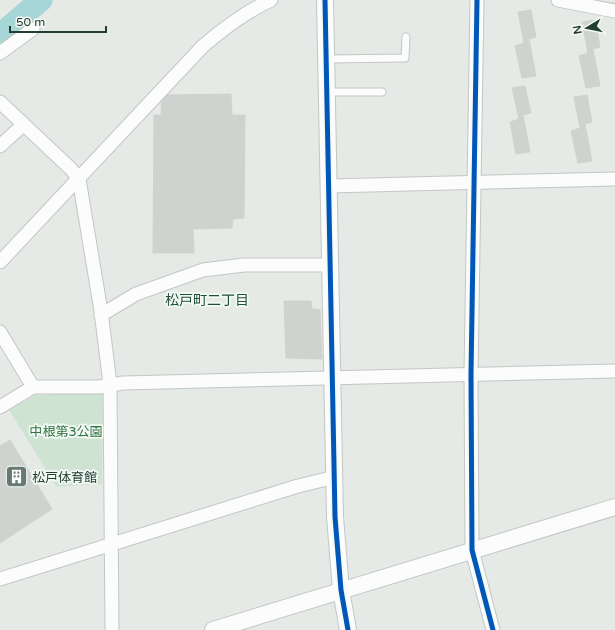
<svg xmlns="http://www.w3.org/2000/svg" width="615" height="630" font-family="'Varela Round','Noto Sans JP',sans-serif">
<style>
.green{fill:#cfe3d2}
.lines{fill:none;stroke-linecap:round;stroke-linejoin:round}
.river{stroke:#a7d6d6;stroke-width:23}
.building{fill:#ced3d0;stroke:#ced3d0}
.service-casing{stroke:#c2c7c4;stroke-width:9}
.minor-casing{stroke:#c2c7c4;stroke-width:15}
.tertiary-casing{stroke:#c2c7c4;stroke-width:18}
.service{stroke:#fbfcfb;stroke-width:7}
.minor{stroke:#fbfcfb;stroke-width:13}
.tertiary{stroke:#fbfcfb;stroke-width:16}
.cycleway-casing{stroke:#f3f9f5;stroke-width:8}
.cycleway{stroke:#0057b8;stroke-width:5}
.labels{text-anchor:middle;stroke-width:3.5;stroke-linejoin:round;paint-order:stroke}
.park-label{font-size:13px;fill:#2f7340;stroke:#f3f9f5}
.poi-label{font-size:13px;fill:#233d33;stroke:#f3f9f5;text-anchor:start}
.neighbourhood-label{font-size:14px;fill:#204e3d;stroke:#f3f9f5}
</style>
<rect width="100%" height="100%" fill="#e5eae7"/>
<path class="green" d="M103,392L102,484L57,487L9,410L36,395Z"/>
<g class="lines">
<path class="river" d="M0,35L41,0"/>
</g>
<g class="building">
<path d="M531,10L536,37L529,39L536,76L522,78L515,46L524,43L518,12Z"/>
<path d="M595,20L600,47L593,49L600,86L586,88L579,56L588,53L582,22Z"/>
<path d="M525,86L531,113L523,115L530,152L516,154L510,122L519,119L512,88Z"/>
<path d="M231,94L232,115H245L244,218L233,219L232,228L193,229L194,253H153L154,115H161L162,95Z"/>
<path d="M587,95L592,122L585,124L592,161L578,163L571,131L580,128L574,97Z"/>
<path d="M284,301H311L312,309L320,310L322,359L286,358Z"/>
<path d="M10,440L52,509L0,543V446Z"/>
</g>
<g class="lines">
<defs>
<g id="service">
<path d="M327,59L405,58L406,37"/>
<path d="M327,92H382"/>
</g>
<g id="minor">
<path d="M477,0L471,374L472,550L493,630"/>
<path d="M558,0L615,11"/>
<path d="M0,53L33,29"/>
<path d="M0,102L71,169L79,179L101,311L110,384L112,630"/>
<path d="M0,146L23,125"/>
<path d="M329,186L615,179"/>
<path d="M0,262L203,46C224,28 245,12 271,0"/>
<path d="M101,315L136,294L203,270L244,265H331"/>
<path d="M0,332L33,387"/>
<path d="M0,407L33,387H99L123,383L615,371"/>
<path d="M0,579L298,486L335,477"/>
</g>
<g id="tertiary">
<path d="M325,0L335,517L341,590L348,630"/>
<path d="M213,630L615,507"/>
</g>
</defs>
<use href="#service" class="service-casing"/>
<use href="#minor" class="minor-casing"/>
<use href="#tertiary" class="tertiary-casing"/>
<use href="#service" class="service"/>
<use href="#minor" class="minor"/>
<use href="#tertiary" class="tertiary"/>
<defs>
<g id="cycleway">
<path d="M325,0L335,517L341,590L348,630"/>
<path d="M477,0L471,374L472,550L493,630"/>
</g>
</defs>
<use href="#cycleway" class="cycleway-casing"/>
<use href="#cycleway" class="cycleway"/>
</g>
<defs>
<symbol id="building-square" viewBox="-11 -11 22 22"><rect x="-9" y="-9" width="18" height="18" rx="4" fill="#677a72" stroke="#f3f9f5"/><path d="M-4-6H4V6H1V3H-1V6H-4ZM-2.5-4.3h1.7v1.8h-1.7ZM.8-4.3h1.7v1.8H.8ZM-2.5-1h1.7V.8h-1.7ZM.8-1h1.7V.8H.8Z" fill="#fff"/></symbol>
</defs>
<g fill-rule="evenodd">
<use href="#building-square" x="4" y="464" width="25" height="25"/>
</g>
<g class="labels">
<g class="park-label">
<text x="66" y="436">中根第3公園</text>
</g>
<g class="poi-label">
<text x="32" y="482">松戸体育館</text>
</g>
<g class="neighbourhood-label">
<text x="207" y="305">松戸町二丁目</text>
</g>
</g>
<g transform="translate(587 28) rotate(260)" stroke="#f3f9f5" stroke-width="3" paint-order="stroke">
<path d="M0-3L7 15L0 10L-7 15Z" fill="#233d33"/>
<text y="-6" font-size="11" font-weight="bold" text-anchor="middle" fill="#233d33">N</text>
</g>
<path d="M10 26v6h96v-6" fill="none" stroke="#233d33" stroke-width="2"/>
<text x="16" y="26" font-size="12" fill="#233d33" stroke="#f3f9f5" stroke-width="3" paint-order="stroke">50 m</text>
</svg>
